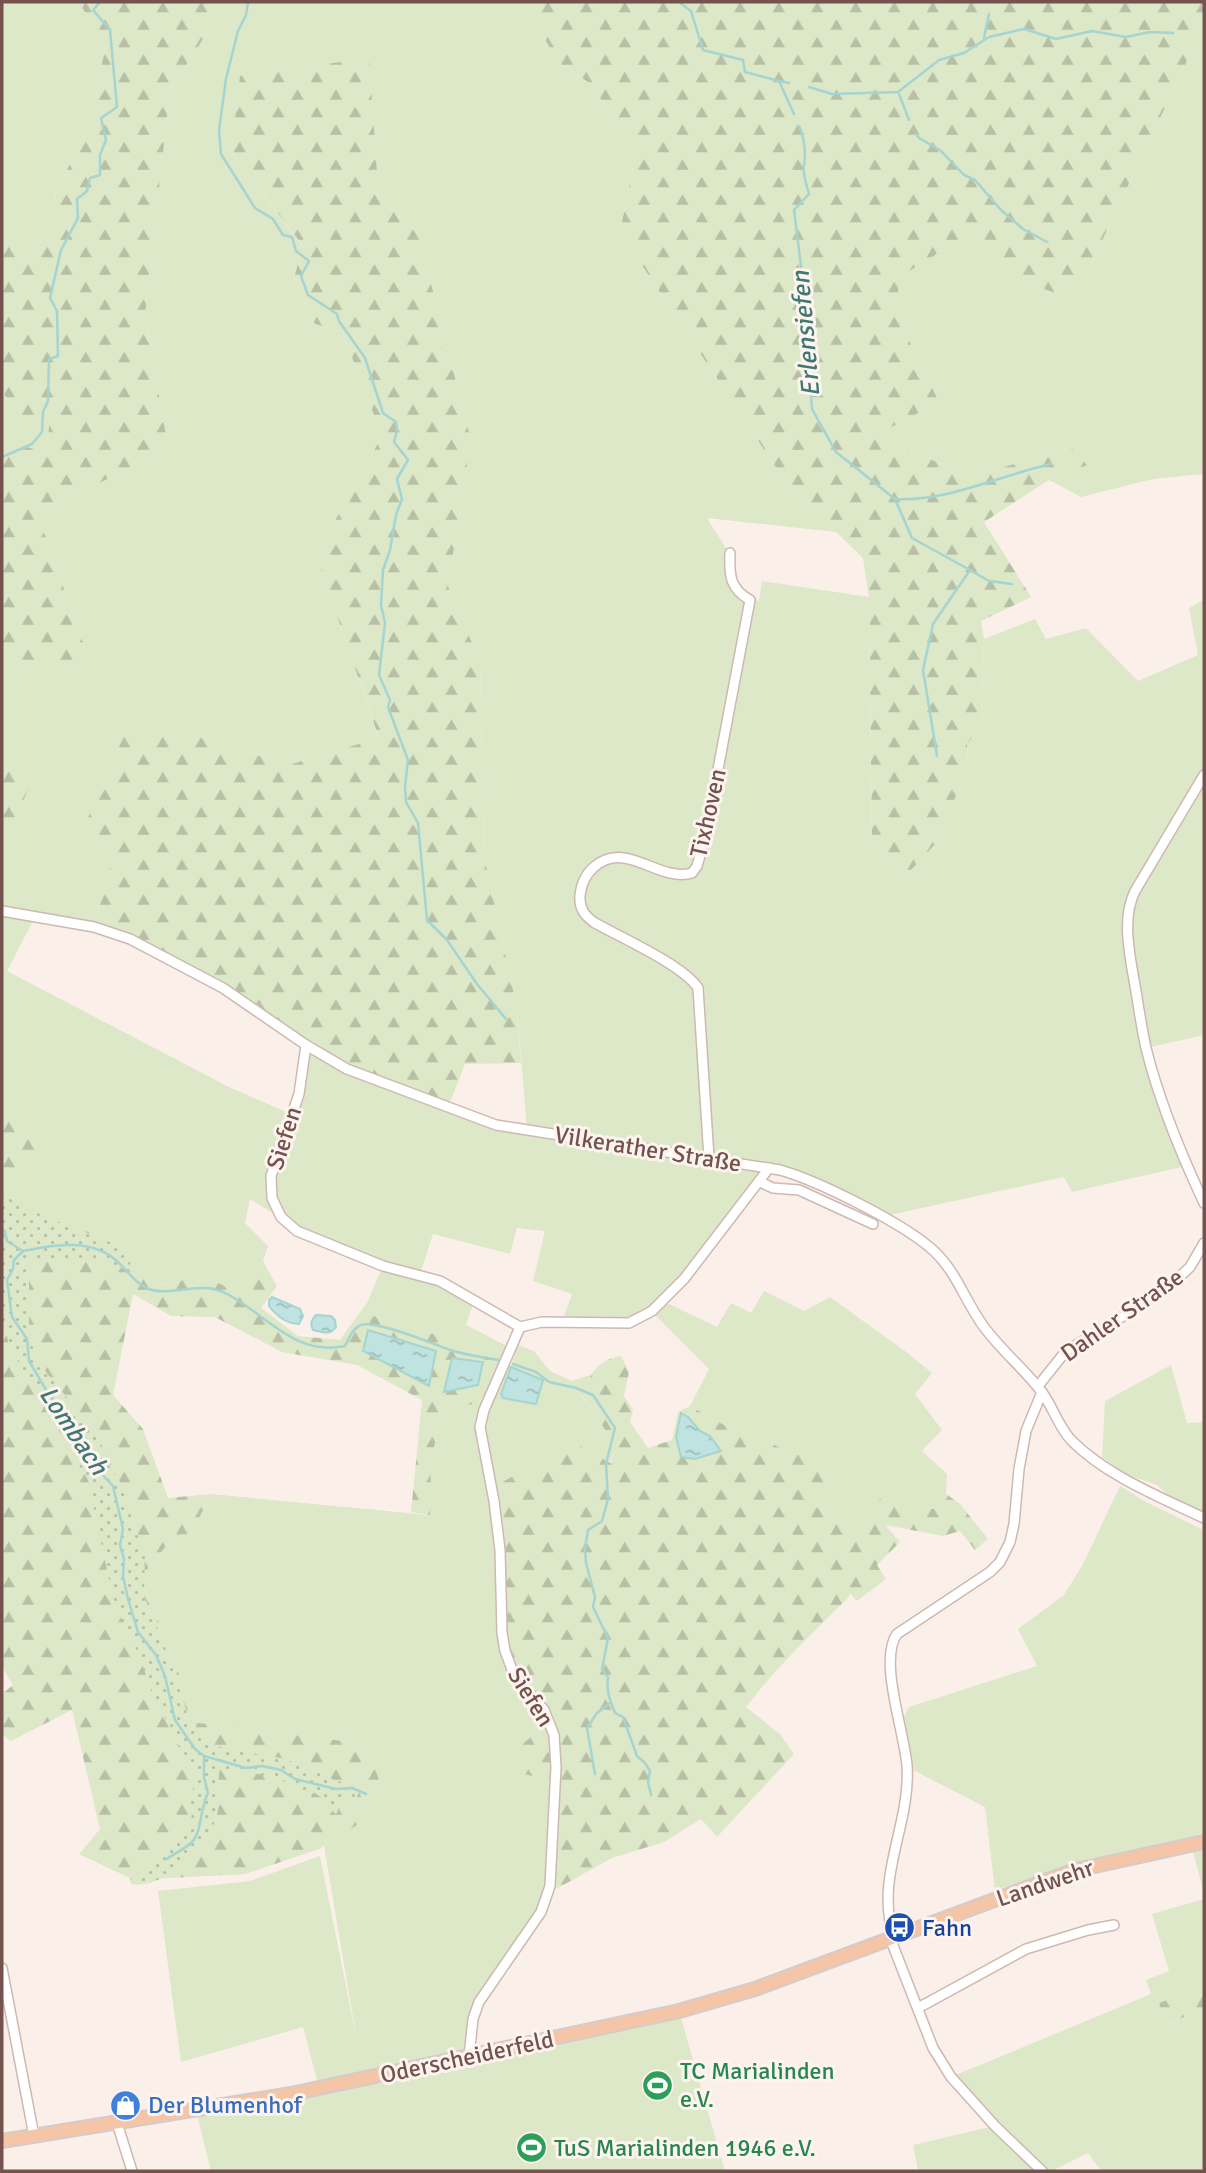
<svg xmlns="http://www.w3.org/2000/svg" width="1206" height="2173" font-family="Signika,sans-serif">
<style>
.grass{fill:#dce8c8;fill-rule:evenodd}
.forest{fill:url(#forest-firs);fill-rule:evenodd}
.park{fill:url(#park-dots)}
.water{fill:url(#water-ripples);stroke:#a5d4d1;stroke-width:2}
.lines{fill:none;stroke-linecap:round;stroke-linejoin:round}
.stream{stroke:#a5d4d1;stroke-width:2.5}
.minor-casing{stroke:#ceb8b2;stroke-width:12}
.major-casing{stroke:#d5cbca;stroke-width:16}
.minor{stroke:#fff;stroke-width:9}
.major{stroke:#f4c5a7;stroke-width:12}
.labels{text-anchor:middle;stroke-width:6;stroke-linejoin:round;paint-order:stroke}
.street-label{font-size:24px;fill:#74534e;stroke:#fef4ef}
.transit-label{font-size:24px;fill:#164399;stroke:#fef4ef;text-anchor:start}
.leisure-label{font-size:24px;fill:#27864d;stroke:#fef4ef;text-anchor:start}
.shop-label{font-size:24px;fill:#366cbe;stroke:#fef4ef;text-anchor:start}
.water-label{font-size:26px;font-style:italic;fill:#427874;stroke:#fef4ef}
</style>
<defs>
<pattern id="forest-firs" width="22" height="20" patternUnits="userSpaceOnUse" patternTransform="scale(1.75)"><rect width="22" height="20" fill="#dce8c8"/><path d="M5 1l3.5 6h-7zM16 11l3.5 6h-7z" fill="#b7bfa5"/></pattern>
<pattern id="park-dots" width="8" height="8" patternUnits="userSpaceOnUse" patternTransform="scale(1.75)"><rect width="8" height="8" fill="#dce8c8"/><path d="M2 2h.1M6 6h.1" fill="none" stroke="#b7bfa5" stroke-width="1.8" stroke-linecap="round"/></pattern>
<pattern id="water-ripples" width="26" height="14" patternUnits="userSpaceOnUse" patternTransform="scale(1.75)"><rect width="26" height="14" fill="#bee3e0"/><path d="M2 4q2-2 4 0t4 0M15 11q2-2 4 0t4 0" fill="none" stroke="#9fbbb8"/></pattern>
</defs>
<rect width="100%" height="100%" fill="#fbf0e9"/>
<g class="grass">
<path d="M2,2H79L105,47L91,123L56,191L53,240L19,248L2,238Z"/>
<path d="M227,2H537L530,13L558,62L588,82L637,149L620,232L810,519L836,532L707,518L727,550L733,594L759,601L762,581L869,597L872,840L901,881L936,843L968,768L967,744L981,725L984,639L1035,619L1046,639L1086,628L1138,681L1198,655L1189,608L1204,600V1035L1147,1048L1186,1166L1072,1192L1064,1177L881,1217L841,1196L769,1168L665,1302L717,1327L731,1303L751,1313L764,1291L804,1311L830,1297L909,1354L932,1373L915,1394L942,1430L922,1451L947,1474L946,1494L936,1509H916L889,1491L872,1518L831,1523L811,1497L795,1455L757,1436L733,1430L690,1406L709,1369L652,1312L637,1320L562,1322L572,1294L533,1281L545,1231L517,1228L510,1254L433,1234L420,1274L475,1299L466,1325L511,1348L505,1364L511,1366L518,1345L534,1351L550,1371L572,1381L590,1375L581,1396L595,1412L606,1432L622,1440L609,1463L550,1721L547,1780L553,1801L550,1870L542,1903L476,2000L469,2056L679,2011L725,2171H211L196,2111L319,2088L303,2027L181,2062L158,1891L250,1881L320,1856L357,2041L324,1846L362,1822L359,1743L198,1724L141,1577L175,1535L191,1534L211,1494L429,1515L431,1459L443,1411L447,1338L360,1312L367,1303L383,1266L312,1237L250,1199L245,1223L268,1246L263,1261L243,1295L204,1276L157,1285L90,1231L19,1241L2,1226L6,1116L2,1121V852L30,782L2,767V658L92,668L35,510L124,472L166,435L145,315L170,90ZM368,58L379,200L418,233L471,440L448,586L480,662L484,856L517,1009L527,1130L428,1101L306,1045L291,1114L229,1087L7,971L35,917L94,927L115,851L179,731L289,765L379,739L316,555L382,436L342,331L315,324L294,278L303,247L231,152Z"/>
<path d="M1204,25V474L1153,479L1081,497L1049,480L1086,465L1073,449L969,476L905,448L881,432L939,402C926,375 883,304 903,276C909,268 960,241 972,234L1014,278L1074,300Z"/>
<path d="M2,392L24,418L50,417L46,453L2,439Z"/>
<path d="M1171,1365L1187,1423L1204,1422V1514L1174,1500L1157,1485L1123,1473L1102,1457L1105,1401Z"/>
<path d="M1120,1486L1146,1502L1204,1530V1837L1081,1863L995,1890L985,1807L907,1767L900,1724L909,1707L1037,1666L1018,1629L1064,1595L1083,1564Z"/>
<path d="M1204,1846V1893L1193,1852Z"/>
<path d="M1204,1899V1985L1159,2003L1165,2027L1204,2007V2171H1101L1088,2153L1052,2171H918L913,2145L994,2126L951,2077L1151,1994L1146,1980L1169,1971L1152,1914Z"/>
</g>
<g class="forest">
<path d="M79,2H227L170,90L145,315L166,435L124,472L36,510L92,668L2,658V439L46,453L50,418H24L2,392V238L19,248L53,240L56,191L91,123L105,47Z"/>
<path d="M537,2H1204V25L1074,300L1014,278L972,234C960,241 908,269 903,277C883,305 927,375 939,402L882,432L905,448L969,476L1073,449L1087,465L1049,480L984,522L1031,597L981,621L984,639L981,725L967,744L968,768L936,843L901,881L872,841L869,597L863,558L836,532L810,519L620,232L637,149L588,82L558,62L530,13Z"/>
<path d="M369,58L379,200L418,233L471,440L448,586L480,662L484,856L517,1009L521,1063L465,1064L448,1108L347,1069L223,988L157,953L94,927L115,851L83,829L125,733L179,731L289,765L379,738L316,555L382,436L342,331L315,324L294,278L303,246L231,152L240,76Z"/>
<path d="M2,767L31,782L2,852Z"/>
<path d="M6,1116L45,1145L2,1199V1121Z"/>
<path d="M2,1226L19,1241L90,1231L158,1285L204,1276L243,1295L263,1261L277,1286L261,1308L298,1336L340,1340L360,1312L447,1338L494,1360L482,1402L443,1411L431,1459L430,1515L411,1512L422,1400L357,1365L282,1352L215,1317L171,1316L133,1294L113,1395L143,1429L168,1498L211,1494L191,1534L175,1535L141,1577L198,1723L359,1743L373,1763L380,1783L374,1804L362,1822L319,1849L245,1874L134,1880L79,1854L100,1829L72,1710L11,1741L2,1734V1694L13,1685L2,1667ZM367,1331L436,1351L429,1385L363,1351Z"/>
<path d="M621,1356L629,1372L624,1396L633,1410L630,1422L648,1448L672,1440L678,1412L690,1406L733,1430L757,1436L795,1455L824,1453L838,1478L811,1497L831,1523L872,1518L868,1509L889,1491L916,1509H936L946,1494L960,1504L988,1539L975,1550L960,1531L943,1536L885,1525L900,1542L877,1565L886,1579L857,1601L850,1593L848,1598C812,1633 776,1668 746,1707L780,1734L794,1754L717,1837L701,1819L664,1842L612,1858L556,1889L550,1886L553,1801L547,1780L521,1773L518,1748L550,1721L523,1686L505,1651L494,1501L497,1485L575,1443L610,1463L621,1440L606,1432L595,1412L581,1395C591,1373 596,1361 621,1356ZM688,1417L700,1431L710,1436L676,1437Z"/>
<path d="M1204,1985V2007L1164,2027L1159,2003Z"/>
</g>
<path class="park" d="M2,1193C42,1222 92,1229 134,1255L127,1270L103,1261H30L26,1271L29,1277V1332L35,1343L37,1356L46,1372L91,1427L103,1448L110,1468L125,1488L132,1520L145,1552L144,1596L173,1667L187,1713L203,1738L210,1744L232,1750L281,1758L304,1766L336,1781L354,1783L359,1790L357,1798L344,1801L336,1814C324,1806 329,1799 310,1791L306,1797C281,1771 253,1775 220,1769C216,1785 222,1801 216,1818C207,1846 163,1891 131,1884L130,1878L154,1863L187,1833L192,1821L190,1803L196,1776L187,1758L173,1739L168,1723L153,1696L139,1655L114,1603L88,1480L9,1346L2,1313Z"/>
<g class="water">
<path d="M272,1297L300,1309L303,1316L299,1324C287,1324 276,1315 269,1306V1300Z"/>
<path d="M316,1315L331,1316L335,1320L336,1327C330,1336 323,1332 313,1330C310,1324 311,1320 316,1315Z"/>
<path d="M368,1330L436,1351L429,1386L363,1351Z"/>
<path d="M452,1358L483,1362L478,1385L444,1392Z"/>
<path d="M511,1367L543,1380L536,1404L503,1398L501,1394Z"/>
<path d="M681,1413L688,1417L700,1431L710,1436L721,1451L695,1459L681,1457L676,1437Z"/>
</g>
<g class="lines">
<g class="stream">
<path d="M248,2L246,15L238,31L226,79L219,130L221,154L255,208L273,219L283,235L292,237L296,251L309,261L301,276L308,295L337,314L339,321L365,358L383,413L396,422L397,431L394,442L408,460L397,479L402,499L396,515L390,550L383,570L381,605L385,623L379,675L390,700L388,707L408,760L405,786L406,802L418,823L427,920L447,940L477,984L506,1019"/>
<path d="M679,2L691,11L703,50L743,60L745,72L779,81L794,114"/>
<path d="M984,38L989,14"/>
<path d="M779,81L789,83"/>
<path d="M809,87L832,94L898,92L939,60L964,53L989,37L1024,29L1056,39L1092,31L1126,37L1150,32L1173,33"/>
<path d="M899,94L909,120"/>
<path d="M799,126C805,140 806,152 804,165C802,173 807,186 809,194L794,210L802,274L812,409L836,452L895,499L912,538L970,570L933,624L923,670L937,756"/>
<path d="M916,134L919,138L940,150L964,175L975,180L1001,210L1023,229L1047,242"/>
<path d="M2,457L32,444L42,432L43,412L48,401L49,359L58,356L57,311L50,298L61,250L78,218L77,199L87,191L90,178L100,175V155L106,140L101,118L117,107L110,30L93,10L100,2"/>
<path d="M896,499C947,502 1001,475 1051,464"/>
<path d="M970,570L989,581L1012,584"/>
<path d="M2,1229L5,1232L7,1241L23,1251L14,1260L13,1269L7,1280L12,1317L27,1339L29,1361L45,1388L60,1410L84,1435L96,1458L99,1471L113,1486L123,1529L120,1545L124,1559L123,1576L128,1599L138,1632L156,1655L165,1676L175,1720L195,1749L204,1756L246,1768L262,1766L281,1770L295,1779L336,1789L352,1788L366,1794"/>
<path d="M23,1251C55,1244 94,1238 119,1263C129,1273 138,1286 152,1290C173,1296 202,1280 227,1294C266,1314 295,1357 345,1346C349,1338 353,1328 361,1325C376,1320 434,1344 450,1350C465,1355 483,1357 498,1360"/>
<path d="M513,1364L536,1372L549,1382L576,1388L593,1395L615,1428L606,1464L608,1499L602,1521L588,1530L585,1548L586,1563L595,1597L593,1607L608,1638L602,1669L608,1677C606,1690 610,1701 615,1713L623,1717L637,1756L645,1763L650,1771L648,1782L651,1795"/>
<path d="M595,1774L587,1728L597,1713L610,1703"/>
<path d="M167,1859C175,1853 185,1849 192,1842C202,1832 200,1808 208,1793L204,1777V1756"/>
</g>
<defs>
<g id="minor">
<path d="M1204,775L1135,891C1122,917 1129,951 1134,980C1138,1002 1141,1026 1146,1048C1159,1101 1181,1154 1204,1203"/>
<path d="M2,911L94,927L130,939L223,988L306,1045L347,1069L496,1125L780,1170C819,1181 907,1225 935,1252C957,1273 966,1303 984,1327C1001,1350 1024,1369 1041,1391C1053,1406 1058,1427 1072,1441C1107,1476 1160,1497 1204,1518"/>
<path d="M306,1045L299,1094L271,1176L272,1198L281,1217L297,1231L383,1266L440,1281L520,1327L542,1322L629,1323L652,1311L684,1279L769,1168"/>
<path d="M709,1158L698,988C683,965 620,937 595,923C585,916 579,909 580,896C581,885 586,874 594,867C626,839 659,883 692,873L697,866L705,838L750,600C730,589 729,575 730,553"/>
<path d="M760,1182L773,1188L799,1190L873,1224"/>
<path d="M1038,1386L1066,1351L1130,1312L1172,1284L1190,1267L1204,1243"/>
<path d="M894,1937C874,1878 911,1825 907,1766C905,1734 878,1660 897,1634L990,1572L1000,1562L1010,1542L1014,1524L1019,1469L1026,1431L1042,1392"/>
<path d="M890,1938L933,2048L951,2077L995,2126L1042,2171"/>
<path d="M2,1968L34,2136"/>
<path d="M918,2008L1026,1949L1088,1930L1114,1925"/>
<path d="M469,2056L473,2019L479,2002L541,1912L550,1886L556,1767L554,1735L544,1710L514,1675L505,1651L502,1633L500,1550L494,1501L480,1427L484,1410L520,1327"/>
<path d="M117,2123L132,2171"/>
</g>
<path id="major" d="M2,2141L291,2094L679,2011L755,1989L1072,1871L1204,1842"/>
</defs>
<use href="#minor" class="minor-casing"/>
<use href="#major" class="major-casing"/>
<use href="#minor" class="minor"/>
<use href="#major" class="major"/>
</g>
<defs>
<symbol id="bus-disc" viewBox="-11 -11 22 22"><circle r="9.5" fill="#1a4fb4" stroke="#fef4ef"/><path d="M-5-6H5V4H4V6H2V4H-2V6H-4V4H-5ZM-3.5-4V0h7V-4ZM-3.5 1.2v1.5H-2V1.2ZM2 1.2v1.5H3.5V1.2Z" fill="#fff"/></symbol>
<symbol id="stadium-disc" viewBox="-11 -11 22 22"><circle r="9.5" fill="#2e9e5b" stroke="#fef4ef"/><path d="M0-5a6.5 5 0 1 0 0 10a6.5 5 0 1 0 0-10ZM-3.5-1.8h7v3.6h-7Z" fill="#fff"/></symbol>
<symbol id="shop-disc" viewBox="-11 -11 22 22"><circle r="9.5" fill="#3f7fe0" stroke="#fef4ef"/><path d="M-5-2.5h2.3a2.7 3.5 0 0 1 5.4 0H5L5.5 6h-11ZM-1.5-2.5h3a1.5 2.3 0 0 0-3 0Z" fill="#fff"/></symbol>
</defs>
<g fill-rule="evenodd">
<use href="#bus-disc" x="882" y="1910" width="35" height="35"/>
<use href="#stadium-disc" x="640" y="2068" width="35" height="35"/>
<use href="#shop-disc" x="108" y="2088" width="35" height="35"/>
<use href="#stadium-disc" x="514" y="2130" width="35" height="35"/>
</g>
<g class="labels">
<g class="street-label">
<text transform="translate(708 813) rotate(-77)" y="8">Tixhoven</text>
<text transform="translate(284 1138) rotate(-72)" y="8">Siefen</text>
<text transform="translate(648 1149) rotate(9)" y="8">Vilkerather Straße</text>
<text transform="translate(1122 1315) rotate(-35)" y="8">Dahler Straße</text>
<text transform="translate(531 1697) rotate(58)" y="8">Siefen</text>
<text transform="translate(1045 1883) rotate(-19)" y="8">Landwehr</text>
<text transform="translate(467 2057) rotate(-12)" y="8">Oderscheiderfeld</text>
</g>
<g class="transit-label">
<text x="922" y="1936">Fahn</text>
</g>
<g class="leisure-label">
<text x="680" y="2079">TC Marialinden<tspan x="680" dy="28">e.V.</tspan></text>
<text x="554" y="2156">TuS Marialinden 1946 e.V.</text>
</g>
<g class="shop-label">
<text x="148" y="2113">Der Blumenhof</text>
</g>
<g class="water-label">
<text transform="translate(805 334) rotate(-95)" y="9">Erlensiefen</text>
<text transform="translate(74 1430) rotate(56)" y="9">Lombach</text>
</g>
</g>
<rect width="1206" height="2173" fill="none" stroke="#74534e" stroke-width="7"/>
</svg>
